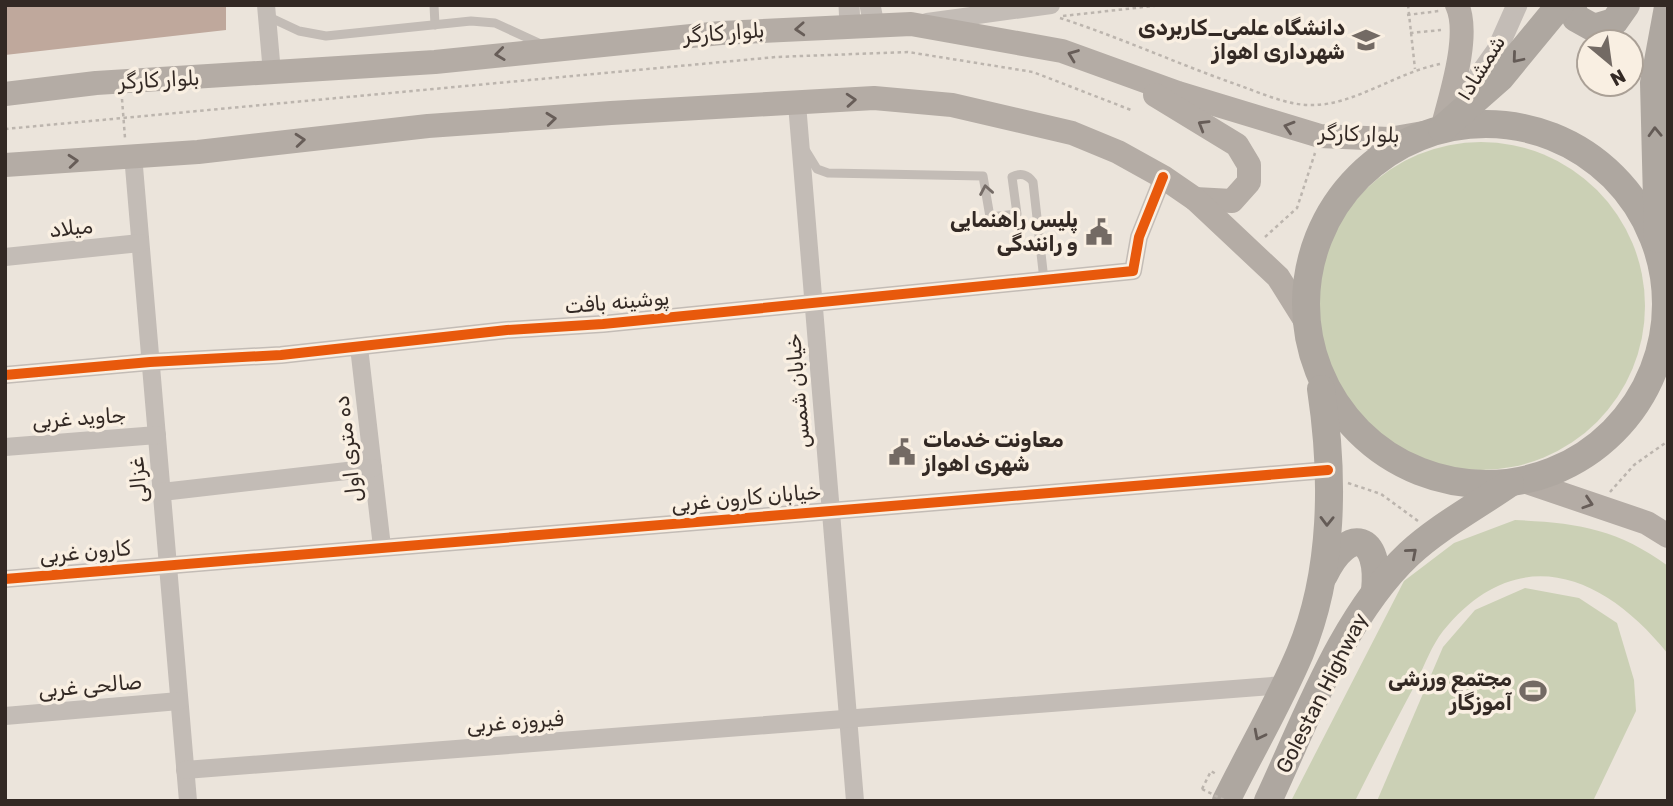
<svg xmlns="http://www.w3.org/2000/svg" width="1673" height="806" font-family="Rubik,'Noto Sans Arabic',sans-serif">
<style>
.green{fill:#cbd0b5}
.building{fill:#bfa89c}
.lines{fill:none;stroke-linecap:round;stroke-linejoin:round}
.path{stroke:#bcb5ae;stroke-width:2.5;stroke-dasharray:3.5 3.5;stroke-linecap:butt}
.service{stroke:#c3bcb6;stroke-width:9}
.minor{stroke:#c3bcb6;stroke-width:18}
.tertiary{stroke:#c3bcb6;stroke-width:21}
.secondary{stroke:#b4aca5;stroke-width:24}
.trunk{stroke:#aea7a0;stroke-width:28}
.path-bridge{stroke:#bcb5ae;stroke-width:2.5;stroke-dasharray:3.5 3.5;stroke-linecap:butt}
.cycleway-casing{stroke:#f9efe2;stroke-width:15}
.cycleway{stroke:#e8590c;stroke-width:10}
.oneway{stroke:#675d58}
.oneway2{stroke:#645b56}
.oneway3{stroke:#746b66}
.labels{text-anchor:middle;stroke-width:7;stroke-linejoin:round;paint-order:stroke}
.poi-label{font-size:21px;font-weight:bold;fill:#332924;stroke:#f9efe2;text-anchor:end}
.street-label{font-size:21px;fill:#332924;stroke:#f9efe2}
</style>
<rect width="100%" height="100%" fill="#ebe4db"/>
<g class="green">
<circle cx="1481" cy="306" r="164"/>
<path d="M1515,520C1577,523 1616,528 1668,566V654C1603,573 1517,540 1443,631C1432,645 1424,666 1416,683C1395,722 1375,761 1355,801H1291L1404,581L1454,543Z"/>
<path d="M1525,588L1579,598L1617,623L1634,680L1636,711L1593,801H1377L1443,647L1475,610Z"/>
</g>
<path class="building" d="M5,5H226V30L5,55Z"/>
<g class="lines">
<g class="path">
<path d="M1408,5L1415,69"/>
<path d="M1407,15L1439,11"/>
<path d="M1063,16L1162,5"/>
<path d="M1060,18C1122,38 1180,65 1241,86C1263,94 1290,106 1313,105C1354,105 1398,72 1440,64"/>
<path d="M1410,33L1441,30"/>
<path d="M122,99L125,138"/>
<path d="M5,129L776,57L908,52L1033,72L1131,110"/>
<path d="M1265,237L1297,208L1315,153"/>
<path d="M1348,483L1381,494L1418,521"/>
<path d="M1610,492L1634,465L1668,441"/>
<path d="M1202,789L1211,771L1216,774"/>
</g>
<g class="service">
<path d="M434,5L435,25"/>
<path d="M267,16L299,31L326,36L471,21L495,23L543,45"/>
<path d="M806,151L817,169L828,173L983,176L990,217L1017,214L1012,177C1021,172 1028,175 1033,182L1044,280"/>
</g>
<g class="minor">
<path d="M266,5L272,73"/>
<path d="M927,22L1051,5"/>
<path d="M797,104L855,801"/>
<path d="M133,155L188,801"/>
<path d="M5,257L140,243"/>
<path d="M359,347L382,547"/>
<path d="M5,375L150,362L281,355L507,330L603,324L1133,271L1139,237L1163,177"/>
<path d="M5,447L157,435"/>
<path d="M162,492L373,468"/>
<path d="M5,579L1328,470"/>
<path d="M5,716L179,701"/>
<path d="M185,770L1284,685"/>
</g>
<g class="tertiary">
<path d="M849,5L850,26"/>
<path d="M870,5L874,25"/>
<path d="M1458,105L1497,50L1517,5"/>
</g>
<g class="secondary">
<path d="M5,94L96,83L435,62L721,33L911,24L1062,51L1178,93L1320,136L1389,139L1429,132"/>
<path d="M1155,95L1237,145L1249,165V182L1232,201L1195,199"/>
<path d="M1442,129C1450,98 1471,35 1457,5"/>
<path d="M5,165L198,152L428,126L611,113L874,98L952,105L1072,133L1118,152L1163,177L1195,199L1278,277L1305,320"/>
<path d="M1665,278L1668,309"/>
<path d="M1524,481L1647,523L1668,536"/>
</g>
<g class="trunk">
<path d="M1571,5L1576,18L1594,28L1614,22L1626,5"/>
<circle cx="1486" cy="304" r="180"/>
<path d="M1442,129L1500,78L1560,5"/>
<path d="M1658,239L1654,83L1668,7"/>
<path d="M1324,575C1349,524 1381,535 1375,591"/>
<path d="M1226,801C1250,752 1279,703 1300,653C1334,572 1334,475 1321,389"/>
<path d="M1268,801C1306,720 1343,616 1409,554C1438,527 1477,506 1510,483"/>
</g>
<path class="path-bridge" d="M1202,789L1226,801"/>
<defs>
<g id="cycleway">
<path d="M5,375L150,362L281,355L507,330L603,324L1133,271L1139,237L1163,177"/>
<path d="M5,579L1328,470"/>
</g>
</defs>
<use href="#cycleway" class="cycleway-casing"/>
<use href="#cycleway" class="cycleway"/>
</g>
<defs><path id="oneway-chevron" d="M-2-3.5L2.5 0L-2 3.5" fill="none" stroke-width="1.6" stroke-linecap="round" stroke-linejoin="round" transform="scale(1.75)"/></defs>
<g class="oneway">
<use href="#oneway-chevron" transform="translate(800 29) rotate(177)"/>
<use href="#oneway-chevron" transform="translate(500 54) rotate(173)"/>
<use href="#oneway-chevron" transform="translate(1073 55) rotate(-159)"/>
<use href="#oneway-chevron" transform="translate(851 100) rotate(-4)"/>
<use href="#oneway-chevron" transform="translate(551 119) rotate(-6)"/>
<use href="#oneway-chevron" transform="translate(1203 125) rotate(-149)"/>
<use href="#oneway-chevron" transform="translate(1289 127) rotate(-163)"/>
<use href="#oneway-chevron" transform="translate(300 140) rotate(-5)"/>
<use href="#oneway-chevron" transform="translate(73 161) rotate(-5)"/>
<use href="#oneway-chevron" transform="translate(1588 503) rotate(18)"/>
</g>
<g class="oneway2">
<use href="#oneway-chevron" transform="translate(1517 58) rotate(130)"/>
<use href="#oneway-chevron" transform="translate(1655 132) rotate(-92)"/>
<use href="#oneway-chevron" transform="translate(1327 521) rotate(91)"/>
<use href="#oneway-chevron" transform="translate(1412 553) rotate(-41)"/>
<use href="#oneway-chevron" transform="translate(1259 735) rotate(117)"/>
</g>
<use class="oneway3" href="#oneway-chevron" transform="translate(986 190) rotate(-100)"/>
<defs>
<symbol id="university-bare" viewBox="-9 -9 18 18"><path d="M0-5L7-2L0 1L-7-2ZM-4 1L0 2.5L4 1V4Q0 6-4 4Z" fill="#736a64" stroke="#f9efe2" stroke-width="2.5" paint-order="stroke"/></symbol>
<symbol id="civic-bare" viewBox="-9 -9 18 18"><path d="M-.6-6.5H3V-4.5H.6V-3L4-1V1h2V6H-6V1h2V-1L-.6-3ZM-1.2 2.5V6h2.4V2.5Z" fill="#736a64" stroke="#f9efe2" stroke-width="2.5" paint-order="stroke"/></symbol>
<symbol id="stadium-bare" viewBox="-9 -9 18 18"><path d="M0-5a6.5 5 0 1 0 0 10a6.5 5 0 1 0 0-10ZM-3.5-1.8h7v3.6h-7Z" fill="#736a64" stroke="#f9efe2" stroke-width="2.5" paint-order="stroke"/></symbol>
</defs>
<g fill-rule="evenodd">
<use href="#university-bare" x="1347" y="21" width="38" height="38"/>
<use href="#civic-bare" x="1080" y="213" width="38" height="38"/>
<use href="#civic-bare" x="883" y="433" width="38" height="38"/>
<use href="#stadium-bare" x="1514" y="672" width="38" height="38"/>
</g>
<g class="labels">
<g class="poi-label">
<text x="1345" y="35">دانشگاه علمی_کاربردی<tspan x="1345" dy="24">شهرداری اهواز</tspan></text>
<text x="1078" y="227">پلیس راهنمایی<tspan x="1078" dy="24">و رانندگی</tspan></text>
<text x="923" y="447" text-anchor="start">معاونت خدمات<tspan x="923" dy="24">شهری اهواز</tspan></text>
<text x="1512" y="686">مجتمع ورزشی<tspan x="1512" dy="24">آموزگار</tspan></text>
</g>
<g class="street-label">
<text transform="translate(724 33) rotate(-4)" y="7">بلوار کارگر</text>
<text transform="translate(1481 68) rotate(-58)" y="7">شمشاد۱</text>
<text transform="translate(159 80) rotate(-3)" y="7">بلوار کارگر</text>
<text transform="translate(1359 134) rotate(2)" y="7">بلوار کارگر</text>
<text transform="translate(71 228) rotate(-6)" y="7">میلاد</text>
<text transform="translate(617 302) rotate(-5)" y="7">پوشینه بافت</text>
<text transform="translate(798 391) rotate(-95)" y="7">خیابان شمس</text>
<text transform="translate(79 418) rotate(-4)" y="7">جاوید غربی</text>
<text transform="translate(348 449) rotate(-97)" y="7">ده متری اول</text>
<text transform="translate(138 480) rotate(-95)" y="7">غزالی</text>
<text transform="translate(746 498) rotate(-5)" y="7">خیابان کارون غربی</text>
<text transform="translate(85 552) rotate(-5)" y="7">کارون غربی</text>
<text transform="translate(90 686) rotate(-5)" y="7">صالحی غربی</text>
<text transform="translate(1322 693) rotate(-63)" y="7">Golestan Highway</text>
<text transform="translate(515 722) rotate(-4)" y="7">فیروزه غربی</text>
</g>
</g>
<rect width="1673" height="806" fill="none" stroke="#332924" stroke-width="14"/>
<g transform="translate(1610 63) rotate(151)"><circle r="33" fill="#f9efe2" stroke="#aaa096" stroke-width="2"/>
<path d="M0-5L12 26L0 18L-12 26Z" fill="#736a64"/>
<text y="-10" font-size="19" font-weight="bold" text-anchor="middle" fill="#332924">N</text>
</g>
</svg>
